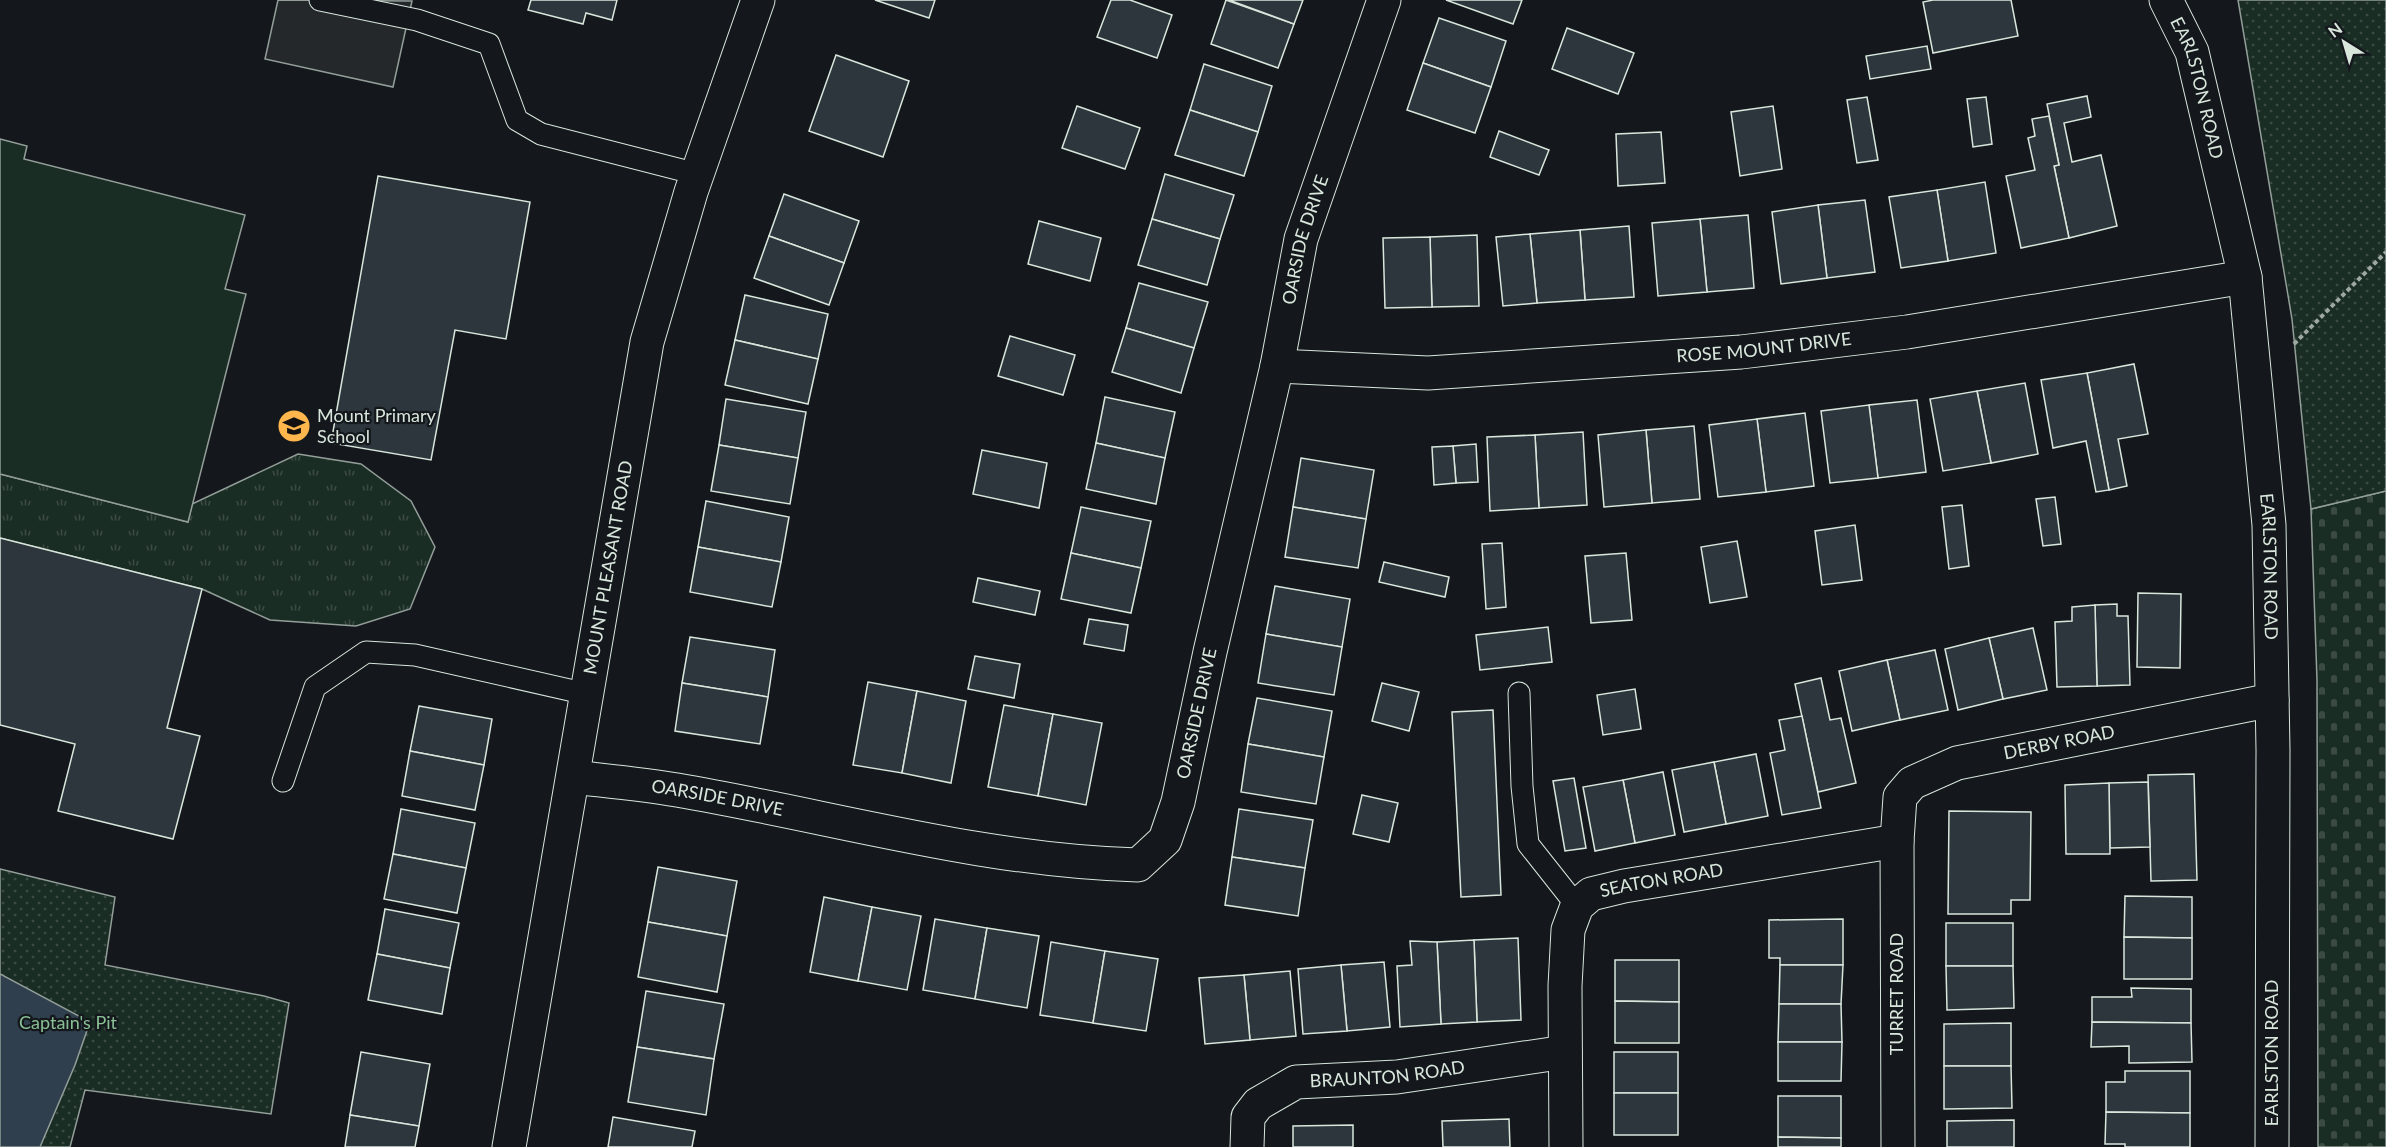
<svg xmlns="http://www.w3.org/2000/svg" width="2386" height="1147" font-family="Lato,sans-serif">
<style>
.grass{fill:url(#grass-tufts);stroke:#939e99;stroke-width:1.5}
.cemetery{fill:url(#cemetery-stones);stroke:#939e99;stroke-width:1.5}
.park{fill:url(#park-dots);stroke:#939e99;stroke-width:1.5}
.pitch{fill:#1a2d24;stroke:#939e99;stroke-width:1.5}
.parking{fill:#24282b;stroke:#939e99;stroke-width:1.5}
.water{fill:#2f3f4d;stroke:#939e99;stroke-width:1.5}
.building{fill:#2c363c;stroke:#d8e6dc;stroke-width:1.5}
.lines{fill:none;stroke-linecap:round;stroke-linejoin:round}
.lane-casing{stroke:#d8e6dc;stroke-width:23}
.street-casing{stroke:#d8e6dc;stroke-width:35}
.secondary-casing{stroke:#d8e6dc;stroke-width:35}
.path{stroke:#9da8a2;stroke-width:4;stroke-dasharray:4.5 3;stroke-linecap:butt}
.lane{stroke:#14181c;stroke-width:21}
.street{stroke:#14181c;stroke-width:33}
.secondary{stroke:#14181c;stroke-width:33}
.labels{text-anchor:middle;stroke-width:4.5;stroke-linejoin:round;paint-order:stroke}
.street-label{font-size:18px;fill:#d8e6dc;stroke:#14181c}
.poi-label{font-size:18px;fill:#d8e6dc;stroke:#14181c;text-anchor:start}
.park-label{font-size:18px;fill:#8ac095;stroke:#14181c}
</style>
<defs>
<pattern id="grass-tufts" width="24" height="20" patternUnits="userSpaceOnUse" patternTransform="scale(1.5)"><rect width="24" height="20" fill="#1a2d24"/><path d="M3 7l-1-3M5 7V3M7 7l1-3M15 17l-1-3M17 17v-4M19 17l1-3" fill="none" stroke="#3b4b43"/></pattern>
<pattern id="cemetery-stones" width="16" height="16" patternUnits="userSpaceOnUse" patternTransform="scale(1.5)"><rect width="16" height="16" fill="#1a2d24"/><path d="M2 7V4a2 2 0 0 1 4 0v3zM10 15v-3a2 2 0 0 1 4 0v3z" fill="#3b4b43"/></pattern>
<pattern id="park-dots" width="8" height="8" patternUnits="userSpaceOnUse" patternTransform="scale(1.5)"><rect width="8" height="8" fill="#1a2d24"/><path d="M2 2h.1M6 6h.1" fill="none" stroke="#3b4b43" stroke-width="1.8" stroke-linecap="round"/></pattern>
</defs>
<rect width="100%" height="100%" fill="#14181c"/>
<path class="grass" d="M298,454L361,464L411,501L435,547L410,609L356,626L270,620L202,589L0,538V474L188,522L192,504Z"/>
<path class="cemetery" d="M2386,491V1147H2318L2317,680L2311,509Z"/>
<g class="park">
<path d="M2238,0H2386V491L2311,509L2292,319Z"/>
<path d="M0,869L115,897L105,965L264,996L289,1003L271,1114L85,1090L70,1147H0Z"/>
</g>
<path class="pitch" d="M0,139L27,146L24,159L245,215L225,289L246,294L188,522L0,474Z"/>
<path class="parking" d="M278,0L412,1L393,87L265,59Z"/>
<path class="water" d="M0,974L90,1022L75,1065L40,1147H0Z"/>
<g class="building">
<path d="M531,0H617L612,20L586,13L583,24L528,10Z"/>
<path d="M875,0H935L929,18Z"/>
<path d="M1111,0H1130L1172,15L1157,58L1097,37Z"/>
<path d="M1226,0L1294,24L1278,68L1211,44Z"/>
<path d="M1229,0H1303L1294,24Z"/>
<path d="M1446,0H1522L1513,24Z"/>
<path d="M1933,0H2011L2018,36L1933,53L1923,2Z"/>
<path d="M1439,18L1506,41L1491,87L1423,63Z"/>
<path d="M1567,28L1634,53L1618,94L1552,69Z"/>
<path d="M1927,46L1931,69L1870,79L1866,56Z"/>
<path d="M836,55L909,81L883,157L809,131Z"/>
<path d="M1423,63L1491,87L1475,133L1407,110Z"/>
<path d="M1204,64L1272,86L1258,132L1190,110Z"/>
<path d="M2087,96L2091,117L2064,123L2072,162L2101,155L2117,226L2069,238L2054,166L2059,165L2047,104Z"/>
<path d="M1867,97L1878,160L1857,163L1847,100Z"/>
<path d="M1986,97L1992,144L1973,147L1967,99Z"/>
<path d="M1077,106L1140,128L1125,169L1062,148Z"/>
<path d="M1773,106L1782,169L1740,176L1731,112Z"/>
<path d="M1190,110L1258,132L1244,176L1175,155Z"/>
<path d="M2049,116L2059,165L2054,166L2069,238L2021,248L2006,176L2035,170L2028,138L2035,136L2032,119Z"/>
<path d="M1499,131L1549,150L1539,175L1490,157Z"/>
<path d="M1661,132L1665,183L1618,186L1616,134Z"/>
<path d="M1165,174L1234,195L1220,239L1152,219Z"/>
<path d="M378,176L530,202L506,339L455,330L431,460L331,443Z"/>
<path d="M1985,182L1996,253L1948,261L1937,190Z"/>
<path d="M1937,190L1948,261L1901,268L1889,197Z"/>
<path d="M784,194L859,221L844,263L769,236Z"/>
<path d="M1865,200L1875,272L1827,278L1818,205Z"/>
<path d="M1818,205L1827,278L1781,284L1772,212Z"/>
<path d="M1748,215L1754,288L1707,292L1700,219Z"/>
<path d="M1152,219L1220,239L1207,285L1138,265Z"/>
<path d="M1700,219L1707,292L1658,296L1652,223Z"/>
<path d="M1039,221L1101,238L1090,281L1028,264Z"/>
<path d="M1629,226L1634,297L1585,300L1580,230Z"/>
<path d="M1580,230L1585,300L1537,303L1530,234Z"/>
<path d="M1530,234L1537,303L1503,306L1496,237Z"/>
<path d="M1477,235L1479,306L1432,307L1430,237Z"/>
<path d="M769,236L844,263L829,305L754,278Z"/>
<path d="M1430,237L1432,307L1385,308L1383,238Z"/>
<path d="M1139,283L1208,302L1194,348L1126,328Z"/>
<path d="M745,295L828,314L818,359L735,340Z"/>
<path d="M1126,328L1194,348L1181,393L1112,372Z"/>
<path d="M1010,336L1075,355L1063,395L998,376Z"/>
<path d="M735,340L818,359L808,404L725,385Z"/>
<path d="M2134,364L2148,434L2118,439L2127,486L2109,490L2087,373Z"/>
<path d="M2087,373L2109,490L2096,492L2086,441L2053,448L2041,380Z"/>
<path d="M2025,383L2038,454L1991,463L1977,391Z"/>
<path d="M1977,391L1991,463L1943,471L1930,399Z"/>
<path d="M1105,397L1175,412L1165,458L1096,443Z"/>
<path d="M726,399L806,412L798,458L719,445Z"/>
<path d="M1917,400L1926,472L1878,478L1869,405Z"/>
<path d="M1869,405L1878,478L1830,483L1821,411Z"/>
<path d="M1805,413L1814,486L1766,492L1757,419Z"/>
<path d="M1757,419L1766,492L1718,497L1709,425Z"/>
<path d="M1694,426L1700,499L1652,503L1646,430Z"/>
<path d="M1646,430L1652,503L1604,507L1598,435Z"/>
<path d="M1583,432L1587,505L1539,508L1535,435Z"/>
<path d="M1535,435L1539,508L1490,511L1487,437Z"/>
<path d="M1096,443L1165,458L1156,504L1086,489Z"/>
<path d="M1476,444L1478,482L1456,483L1453,446Z"/>
<path d="M719,445L798,458L790,504L711,491Z"/>
<path d="M1453,446L1456,483L1434,485L1432,447Z"/>
<path d="M982,450L1047,463L1039,508L973,494Z"/>
<path d="M1301,458L1374,470L1366,519L1293,507Z"/>
<path d="M2055,497L2061,544L2043,546L2036,499Z"/>
<path d="M706,501L789,517L781,562L698,547Z"/>
<path d="M1962,505L1969,566L1949,569L1942,507Z"/>
<path d="M1081,507L1151,521L1141,568L1071,553Z"/>
<path d="M1293,507L1366,519L1358,568L1285,557Z"/>
<path d="M1855,525L1862,580L1822,585L1815,531Z"/>
<path d="M0,538L202,589L167,728L200,736L173,839L58,811L75,744L0,725Z"/>
<path d="M1737,541L1747,597L1710,603L1701,547Z"/>
<path d="M1502,543L1506,607L1486,609L1482,544Z"/>
<path d="M698,547L781,562L772,607L690,592Z"/>
<path d="M1071,553L1141,568L1131,613L1061,599Z"/>
<path d="M1626,553L1632,620L1591,623L1585,556Z"/>
<path d="M1384,562L1449,577L1445,597L1379,582Z"/>
<path d="M978,578L1040,591L1035,615L973,602Z"/>
<path d="M1275,586L1350,599L1342,647L1266,634Z"/>
<path d="M2138,593L2181,594L2180,668L2137,667Z"/>
<path d="M2117,604V616H2128L2130,685L2097,686L2095,605Z"/>
<path d="M2095,605L2097,686L2057,687L2055,622L2072,621V607Z"/>
<path d="M1089,619L1128,625L1124,651L1084,644Z"/>
<path d="M1548,627L1552,662L1480,670L1476,635Z"/>
<path d="M2033,628L2047,690L2003,699L1989,638Z"/>
<path d="M1266,634L1342,647L1334,695L1258,683Z"/>
<path d="M690,637L775,650L768,697L682,683Z"/>
<path d="M1989,638L2003,699L1958,710L1945,649Z"/>
<path d="M1935,650L1948,710L1900,720L1887,660Z"/>
<path d="M975,656L1020,664L1014,698L968,689Z"/>
<path d="M1887,660L1900,720L1852,731L1839,671Z"/>
<path d="M1821,678L1830,720L1841,718L1856,783L1818,792L1795,684Z"/>
<path d="M868,682L917,691L902,773L853,765Z"/>
<path d="M682,683L768,697L760,744L675,731Z"/>
<path d="M1382,683L1419,692L1409,731L1372,721Z"/>
<path d="M1635,689L1641,729L1603,735L1597,695Z"/>
<path d="M917,691L966,701L951,783L902,773Z"/>
<path d="M1257,698L1332,711L1324,757L1248,744Z"/>
<path d="M1004,705L1053,714L1038,796L988,787Z"/>
<path d="M419,706L492,719L484,765L410,751Z"/>
<path d="M1493,710L1501,895L1461,897L1452,712Z"/>
<path d="M1053,714L1102,723L1086,805L1038,796Z"/>
<path d="M1802,716L1821,808L1782,815L1770,753L1785,750L1779,720Z"/>
<path d="M1248,744L1324,757L1316,804L1241,792Z"/>
<path d="M410,751L484,765L475,810L402,796Z"/>
<path d="M1756,754L1768,816L1726,824L1714,762Z"/>
<path d="M1714,762L1726,824L1684,832L1672,770Z"/>
<path d="M1663,772L1675,835L1635,843L1623,780Z"/>
<path d="M2194,774L2197,880L2151,881L2148,775Z"/>
<path d="M1574,778L1586,848L1565,851L1553,781Z"/>
<path d="M1623,780L1635,843L1595,851L1583,787Z"/>
<path d="M2148,782L2150,847L2110,848L2109,783Z"/>
<path d="M2109,783L2110,854H2066L2065,785Z"/>
<path d="M1362,795L1398,803L1389,842L1353,834Z"/>
<path d="M401,809L475,823L466,868L393,854Z"/>
<path d="M1239,809L1313,820L1305,868L1232,857Z"/>
<path d="M1949,811L2031,812L2030,900H2011V914H1948Z"/>
<path d="M393,854L466,868L457,913L384,899Z"/>
<path d="M1232,857L1305,868L1298,916L1225,905Z"/>
<path d="M658,867L737,881L727,936L648,922Z"/>
<path d="M2125,896L2192,897V938L2124,937Z"/>
<path d="M824,897L872,907L858,981L810,972Z"/>
<path d="M872,907L921,916L907,990L858,981Z"/>
<path d="M385,909L459,923L450,968L377,954Z"/>
<path d="M935,919L987,928L975,999L923,990Z"/>
<path d="M1843,919V965H1780V958H1769V920Z"/>
<path d="M648,922L727,936L717,992L638,977Z"/>
<rect x="1946" y="923" width="67" height="43"/>
<path d="M987,928L1039,936L1027,1008L975,999Z"/>
<path d="M2124,937L2192,938V979H2124Z"/>
<path d="M1518,938L1521,1020L1477,1022L1474,940Z"/>
<path d="M1474,940L1477,1022L1441,1024L1437,942Z"/>
<path d="M1410,941L1437,942L1441,1024L1400,1027L1397,966L1412,965Z"/>
<path d="M1051,942L1105,951L1093,1023L1040,1015Z"/>
<path d="M1105,951L1158,959L1146,1031L1093,1023Z"/>
<path d="M377,954L450,968L442,1014L368,1000Z"/>
<path d="M1615,960H1679V1002L1615,1001Z"/>
<path d="M1384,962L1390,1027L1347,1031L1341,965Z"/>
<path d="M1341,965L1347,1031L1303,1034L1298,969Z"/>
<path d="M1780,965H1843L1841,1004H1779Z"/>
<path d="M1946,966H2013L2014,1008L1947,1010Z"/>
<path d="M1290,971L1296,1036L1250,1040L1244,975Z"/>
<path d="M1244,975L1250,1040L1205,1044L1199,978Z"/>
<path d="M2131,988L2191,989V1023L2092,1022V997H2132Z"/>
<path d="M646,991L724,1004L714,1059L637,1047Z"/>
<path d="M1615,1001L1679,1002V1043H1615Z"/>
<path d="M1779,1004H1841L1842,1042H1778Z"/>
<path d="M2092,1022L2191,1023L2192,1062L2129,1063V1046L2091,1047Z"/>
<path d="M2011,1023V1066H1944V1024Z"/>
<path d="M1778,1042H1842L1841,1081H1778Z"/>
<path d="M637,1047L714,1059L706,1115L628,1102Z"/>
<path d="M361,1052L430,1064L419,1126L350,1115Z"/>
<rect x="1614" y="1052" width="64" height="41"/>
<path d="M1944,1066H2011L2012,1108L1944,1109Z"/>
<path d="M2125,1071H2190V1113L2106,1112V1082H2125Z"/>
<rect x="1614" y="1093" width="64" height="42"/>
<path d="M1778,1096H1841V1138L1778,1137Z"/>
<path d="M2106,1112L2190,1113V1147H2125V1144H2105Z"/>
<path d="M350,1115L419,1126L415,1147H345Z"/>
<path d="M613,1117L695,1131L692,1147H608Z"/>
<path d="M1509,1119L1510,1147H1443L1442,1121Z"/>
<path d="M2014,1120V1147H1947V1121Z"/>
<path d="M1353,1125V1147H1293V1126Z"/>
<path d="M1778,1137L1841,1138V1147H1778Z"/>
</g>
<g class="lines">
<defs>
<g id="lane">
<path d="M320,0L417,20L489,44L517,120L541,134L697,174"/>
<path d="M1519,693L1522,786L1528,844L1577,906"/>
<path d="M283,781L315,687L366,652L415,655L587,694"/>
</g>
<g id="street">
<path id="s1" d="M2166,0L2192,52L2245,277L2269,525L2273,750L2272,1147"/>
<path id="s2" d="M1277,366L1428,373L1741,352L1907,332L2245,277"/>
<path id="s3" d="M573,777C608,781 643,784 677,790C830,816 982,861 1138,865L1165,840L1178,802L1210,652L1277,366L1301,239L1384,0"/>
<path id="s4" d="M1247,1147L1248,1117L1258,1104L1296,1082L1397,1077L1565,1052"/>
<path id="s5" d="M1566,1147L1565,986L1568,930L1577,906L1591,894L1624,886L1897,841"/>
<path id="s6" d="M1898,1147L1897,841L1900,797L1912,783L1957,763L2272,700"/>
</g>
<g id="secondary">
<path id="s7" d="M509,1147L647,342L691,192L758,0"/>
</g>
</defs>
<use href="#lane" class="lane-casing"/>
<use href="#street" class="street-casing"/>
<use href="#secondary" class="secondary-casing"/>
<path class="path" d="M2294,344L2386,252"/>
<use href="#lane" class="lane"/>
<use href="#street" class="street"/>
<use href="#secondary" class="secondary"/>
</g>
<defs>
<symbol id="school-disc" viewBox="-11 -11 22 22"><circle r="9.5" fill="#ffb74d" stroke="#14181c"/><path d="M0-5L7-2L0 1L-7-2ZM-4 1L0 2.5L4 1V4Q0 6-4 4Z" fill="#111"/></symbol>
</defs>
<g fill-rule="evenodd">
<use href="#school-disc" x="275" y="407" width="38" height="38"/>
</g>
<g class="labels">
<g class="street-label">
<text dy="6" stroke="none"><textPath href="#s1" startOffset="94">EARLSTON ROAD</textPath></text>
<text dy="6" stroke="none"><textPath href="#s3" startOffset="1226">OARSIDE DRIVE</textPath></text>
<text dy="6" stroke="none"><textPath href="#s2" startOffset="488">ROSE MOUNT DRIVE</textPath></text>
<text dy="6" stroke="none"><textPath href="#s7" startOffset="588">MOUNT PLEASANT ROAD</textPath></text>
<text dy="6" stroke="none"><textPath href="#s1" startOffset="580">EARLSTON ROAD</textPath></text>
<text dy="6" stroke="none"><textPath href="#s3" startOffset="740">OARSIDE DRIVE</textPath></text>
<text dy="6" stroke="none"><textPath href="#s6" startOffset="522">DERBY ROAD</textPath></text>
<text dy="6" stroke="none"><textPath href="#s3" startOffset="146">OARSIDE DRIVE</textPath></text>
<text dy="6" stroke="none"><textPath href="#s5" startOffset="333">SEATON ROAD</textPath></text>
<text transform="translate(1897 994) rotate(-90)" y="6">TURRET ROAD</text>
<text transform="translate(2272 1053) rotate(-90)" y="6">EARLSTON ROAD</text>
<text dy="6" stroke="none"><textPath href="#s4" startOffset="182">BRAUNTON ROAD</textPath></text>
</g>
<g class="poi-label">
<text x="317" y="422">Mount Primary<tspan x="317" dy="21">School</tspan></text>
</g>
<g class="park-label">
<text x="68" y="1029">Captain's Pit</text>
</g>
</g>
<g transform="translate(2344 42) rotate(323)" stroke="#14181c" stroke-width="4.5" paint-order="stroke">
<path d="M0-4.5L10 22L0 15L-10 22Z" fill="#d8e6dc"/>
<text y="-9" font-size="16" font-weight="bold" text-anchor="middle" fill="#d8e6dc">N</text>
</g>
</svg>
